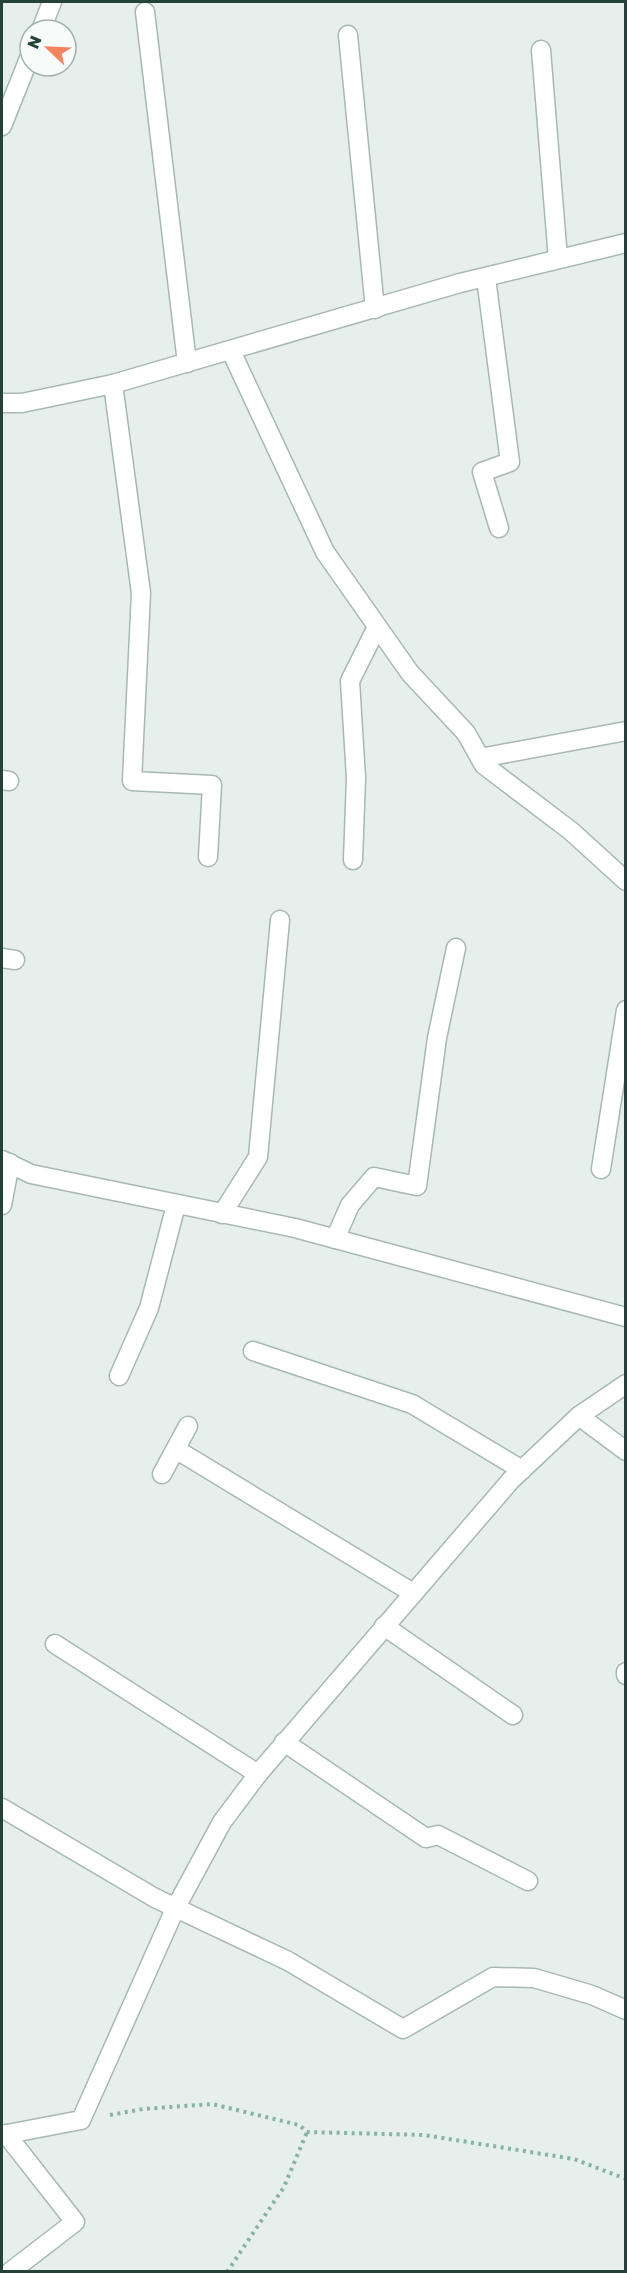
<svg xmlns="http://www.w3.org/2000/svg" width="627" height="2273" font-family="'Golos Text',sans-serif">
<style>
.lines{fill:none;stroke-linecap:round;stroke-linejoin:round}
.service-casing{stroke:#a8b8b2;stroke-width:21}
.minor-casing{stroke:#a8b8b2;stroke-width:21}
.secondary-casing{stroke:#a4bbb3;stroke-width:21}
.path{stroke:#86b3a5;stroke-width:4;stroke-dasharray:3 4.5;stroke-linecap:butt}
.service{stroke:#fff;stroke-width:18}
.minor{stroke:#fff;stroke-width:18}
.secondary{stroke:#fff;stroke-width:18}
</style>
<rect width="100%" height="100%" fill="#e6efeb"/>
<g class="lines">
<defs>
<g id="service">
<path d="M145,12L187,363"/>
<path d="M113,384L141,593L132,781L212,785L208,857"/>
<path d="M2,780L9,781"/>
<path d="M353,860L356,778L350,681L377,627"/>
<path d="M601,1169L626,1010"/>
<path d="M222,1214L258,1157L280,920"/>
<path d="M335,1239L350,1205L374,1177L417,1186L437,1038L456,948"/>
<path d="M384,1626L513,1715"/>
</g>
<g id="minor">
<path d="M348,35L375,309"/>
<path d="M541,50L558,259"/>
<path d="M486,278L510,462L482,472L499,528"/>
<path d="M231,351L325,552L410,673L466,733L484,765L571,831L626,881"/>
<path d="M2,403H22L113,384L460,283L626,243"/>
<path d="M480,758L626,731"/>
<path d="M2,958L15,960"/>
<path d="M2,1160L31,1174L295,1228L626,1317"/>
<path d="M2,1205L10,1163"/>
<path d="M253,1351L412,1404L522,1470"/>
<path d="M119,1376L149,1308L176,1205"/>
<path d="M579,1416L626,1451"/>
<path d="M177,1450L413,1593"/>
<path d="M162,1474L188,1426"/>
<path d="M55,1644L258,1774"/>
<path d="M626,1672V1675"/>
<path d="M284,1742L426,1838L438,1835L528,1881"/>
<path d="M2,1808L155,1898L288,1961L403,2029L493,1977L534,1978L592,1995L626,2010"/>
<path d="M6,2134L75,2222L10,2272"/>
<path d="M2,2135L81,2120L175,1909L222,1822L258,1774L511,1480L579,1416L626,1384"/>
</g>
<g id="secondary">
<path d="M41,30L52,2"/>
<path d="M2,126L30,56"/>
</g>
</defs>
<use href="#service" class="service-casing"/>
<use href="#minor" class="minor-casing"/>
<use href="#secondary" class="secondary-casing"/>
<g class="path">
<path d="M110,2115L143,2109L212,2104L299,2125L307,2132L424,2135L574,2159L626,2179"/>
<path d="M227,2272L284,2187L307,2132"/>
</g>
<use href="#service" class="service"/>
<use href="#minor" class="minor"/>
<use href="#secondary" class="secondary"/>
</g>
<rect width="627" height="2273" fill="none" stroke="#24423a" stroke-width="6"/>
<g transform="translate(48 48) rotate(293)"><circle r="28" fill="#f7fbf9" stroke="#a3b1ad" stroke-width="1.5"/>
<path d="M0-4.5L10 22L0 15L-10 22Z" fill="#f4845f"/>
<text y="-9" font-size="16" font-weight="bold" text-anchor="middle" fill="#24423a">N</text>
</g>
</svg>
